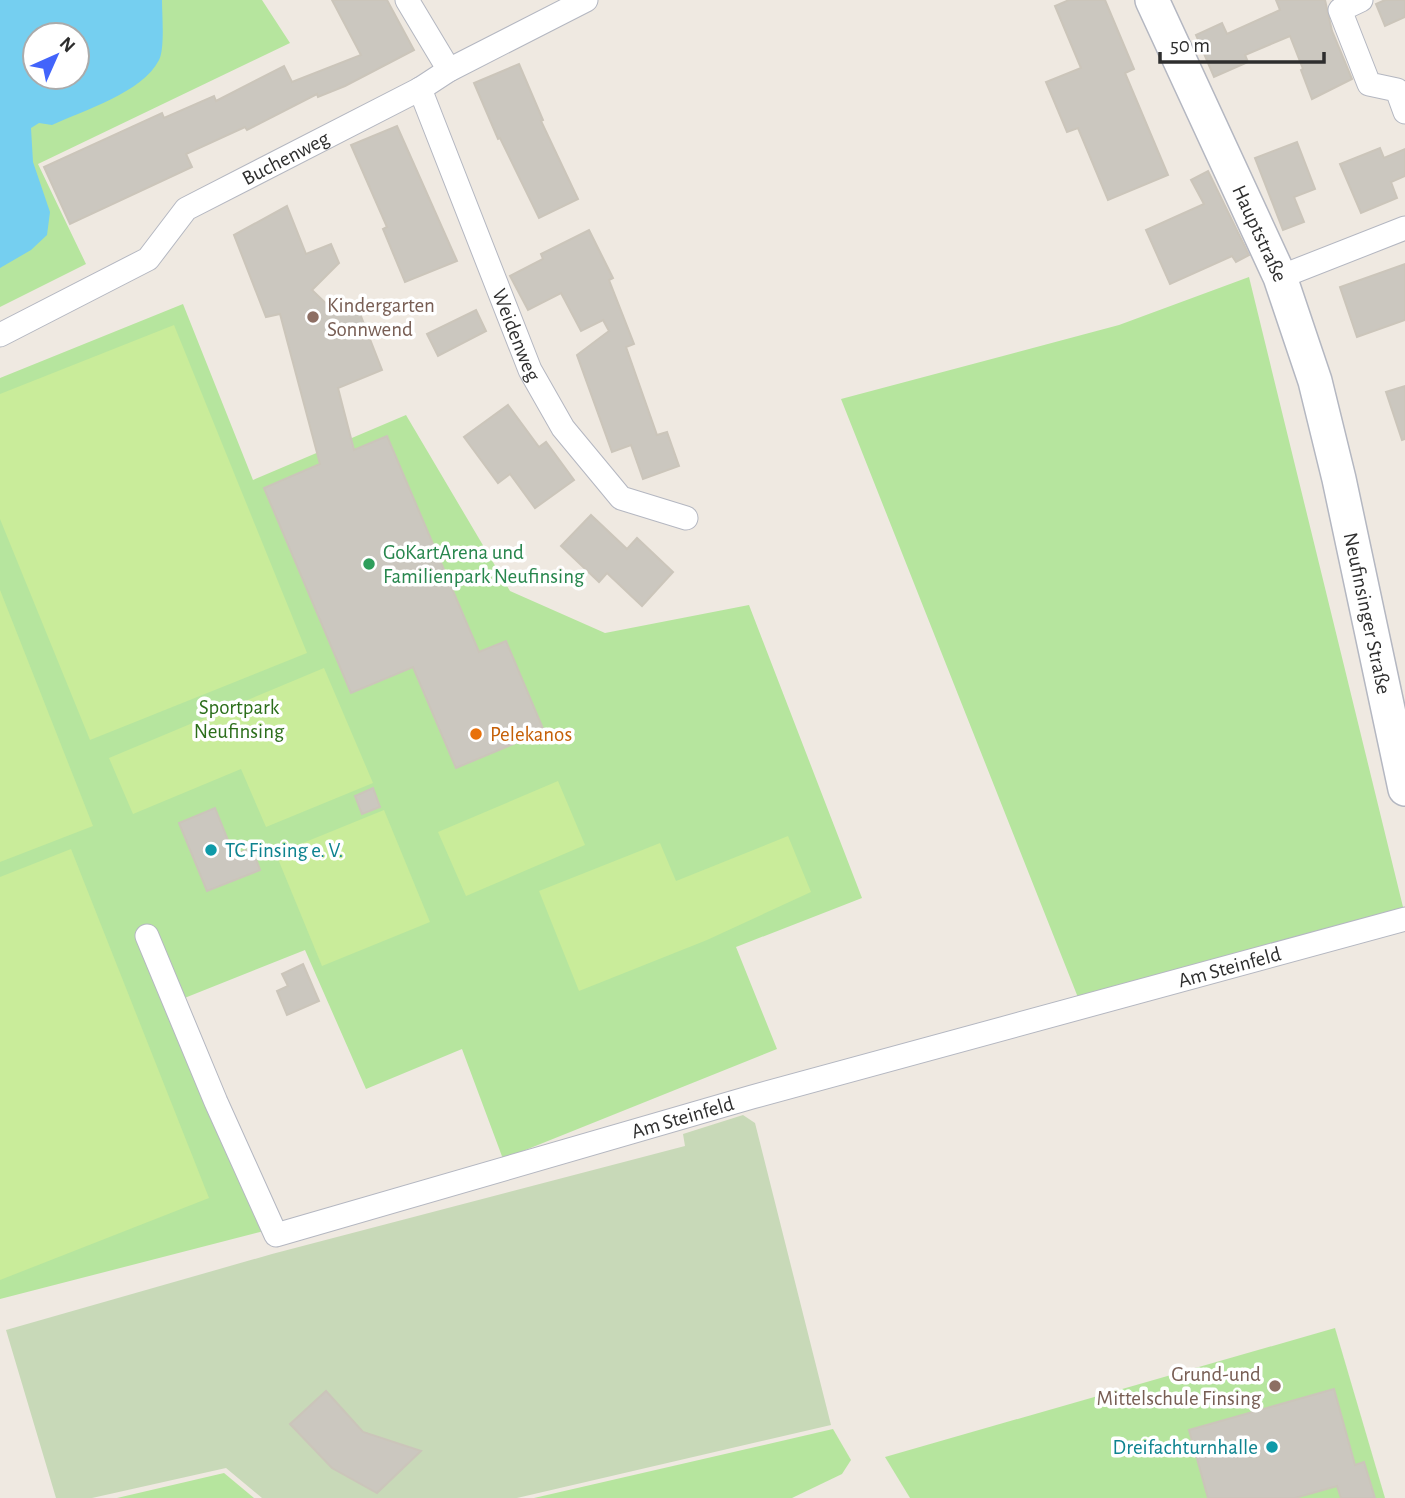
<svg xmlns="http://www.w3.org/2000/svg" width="1405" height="1498" font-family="'Alegreya Sans',sans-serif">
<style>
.green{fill:#b6e59e;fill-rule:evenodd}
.cemetery{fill:#c8d9b8}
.pitch{fill:#c9ec9a}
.water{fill:#75cff0;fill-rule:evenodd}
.building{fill:#cbc7bf;stroke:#cbc5ba;stroke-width:2}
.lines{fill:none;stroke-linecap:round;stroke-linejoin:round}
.street-casing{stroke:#b4b7c1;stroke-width:25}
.secondary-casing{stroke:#b4b7c1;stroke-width:36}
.street{stroke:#fff;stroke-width:23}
.secondary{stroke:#fff;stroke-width:33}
.education-dot{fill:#8d6e63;stroke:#fff;stroke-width:2.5}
.leisure-dot{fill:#2e9e5b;stroke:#fff;stroke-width:2.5}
.food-dot{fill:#e8710a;stroke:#fff;stroke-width:2.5}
.culture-dot{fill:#0f9aa8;stroke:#fff;stroke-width:2.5}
.labels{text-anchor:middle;stroke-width:7;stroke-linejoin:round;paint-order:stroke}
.street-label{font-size:21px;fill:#2e2e2e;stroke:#fff}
.education-label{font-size:21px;fill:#785e54;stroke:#fff;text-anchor:start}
.leisure-label{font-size:21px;fill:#27864d;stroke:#fff;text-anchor:start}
.park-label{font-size:21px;fill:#2c6e1b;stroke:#fff}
.food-label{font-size:21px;fill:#c56008;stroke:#fff;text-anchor:start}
.culture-label{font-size:21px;fill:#0d838f;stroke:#fff;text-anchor:start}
</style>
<rect width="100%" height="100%" fill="#efe9e1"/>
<g class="green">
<path d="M0,0H262L290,43L38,164L86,264L0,307ZM35,35H77V77H35Z"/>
<path d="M1249,277L1404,911L1079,1000L841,399L1119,325Z"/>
<path d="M183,304L253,480L406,415L510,591L605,633L749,605L862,898L736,947L777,1049L503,1159L462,1049L366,1089L305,950L167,1005L264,1231L0,1299V378Z"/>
<path d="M1335,1328L1385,1498H910L885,1457Z"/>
<path d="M833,1429L851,1460L842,1474L792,1498H534Z"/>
<path d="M224,1473L254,1498H117Z"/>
</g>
<path class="cemetery" d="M743,1115L755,1123L831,1425L517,1498H262L226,1468L92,1498H56L6,1330L272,1254L685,1146L683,1134Z"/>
<g class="pitch">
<path d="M174,325L307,653L90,740L0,519V394Z"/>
<path d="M0,590L93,826L0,862Z"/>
<path d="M324,668L373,783L266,827L241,769L133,814L109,758Z"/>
<path d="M558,781L585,845L466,896L438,832Z"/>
<path d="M384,810L430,922L322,966L276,854Z"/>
<path d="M788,836L811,892L707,940L579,991L539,891L660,843L676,881Z"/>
<path d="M71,849L209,1198L0,1280V877Z"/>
</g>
<path class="water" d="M0,0H162C162,15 165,48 159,60C142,93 84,110 52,125L39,123L31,128L33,162L50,212L47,235L31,250L0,268ZM35,35H77V77H35Z"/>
<g class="building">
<path d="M332,0H387L414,50L345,86L318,97L317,94L247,130L245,127L186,154L192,167L70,224L44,167L162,113L164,118L214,96L216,101L284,66L292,82L361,55Z"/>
<path d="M1069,0H1105L1134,69L1125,73L1168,175L1108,200L1078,128L1067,132L1046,82L1081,68L1055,6Z"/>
<path d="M1276,0H1325L1332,31L1352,79L1312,99L1301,70L1303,69L1290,36L1245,55L1248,62L1214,77L1196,35L1222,23L1227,34L1280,10Z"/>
<path d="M1385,0H1405V17L1385,26L1376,4Z"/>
<path d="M519,64L543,120L541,121L578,199L539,218L500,138L498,139L474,83Z"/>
<path d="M397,126L457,261L405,282L383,229L387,227L351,145Z"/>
<path d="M1297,142L1315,189L1294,197L1304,222L1283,230L1255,158Z"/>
<path d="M1380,148L1384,158L1405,149V176L1391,182L1397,198L1361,213L1340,164Z"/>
<path d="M1208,171L1249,255L1236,262L1232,256L1170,284L1146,230L1204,204L1191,180Z"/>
<path d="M287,206L306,254L331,244L339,263L312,290L337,314L357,306L382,370L338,388L354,450L387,436L479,652L506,641L544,731L456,768L413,667L351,693L264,488L320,464L280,314L266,317L234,235Z"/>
<path d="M589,230L613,278L609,280L634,344L626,347L657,435L667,432L679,466L643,479L631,445L612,452L577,355L609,331L603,320L581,331L561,293L528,310L510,276L543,259L541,254Z"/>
<path d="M1405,264V320L1357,337L1340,287Z"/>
<path d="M476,310L486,331L438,356L427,334Z"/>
<path d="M1405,386V439L1402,440L1386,392Z"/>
<path d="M508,405L539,447L546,442L574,480L535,508L510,474L498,483L464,437Z"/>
<path d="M591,515L627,549L637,538L673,572L642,606L607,573L599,582L561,546Z"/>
<path d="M373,788L380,807L362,814L355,796Z"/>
<path d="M215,808L234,855L252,848L260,870L207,891L179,823Z"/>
<path d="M303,964L319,1001L287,1015L277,991L288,986L282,974Z"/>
<path d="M1334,1389L1355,1465L1364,1462L1375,1498H1341L1337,1486L1295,1498H1208L1189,1430Z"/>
<path d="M326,1391L363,1432L421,1451L377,1493L332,1468L290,1424Z"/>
</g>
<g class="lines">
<defs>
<g id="street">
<path d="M407,0L449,70"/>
<path d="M1361,0L1340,10L1369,84L1397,90L1405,112"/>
<path id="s1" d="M420,89L530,370L563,428L621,498L686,518"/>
<path d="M1280,277L1405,228"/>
<path id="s2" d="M0,335L148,259L186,209L420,89L449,70L586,0"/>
<path id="s3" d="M147,936L216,1102L276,1235L752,1097L1405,919"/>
</g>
<g id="secondary">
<path id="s4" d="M1152,0L1280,277L1315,381L1339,479L1405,789"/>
</g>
</defs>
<use href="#street" class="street-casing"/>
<use href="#secondary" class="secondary-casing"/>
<use href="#street" class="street"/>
<use href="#secondary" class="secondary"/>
</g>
<g class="education-dot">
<circle cx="313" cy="317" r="7"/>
<circle cx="1275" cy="1386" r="7"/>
</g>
<circle class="leisure-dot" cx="369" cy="564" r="7"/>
<circle class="food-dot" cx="476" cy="734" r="7"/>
<g class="culture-dot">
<circle cx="211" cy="850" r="7"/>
<circle cx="1272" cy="1447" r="7"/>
</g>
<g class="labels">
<g class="street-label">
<text dy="7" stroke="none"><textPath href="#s2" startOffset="341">Buchenweg</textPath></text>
<text dy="7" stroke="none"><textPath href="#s4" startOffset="257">Hauptstraße</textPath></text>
<text dy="7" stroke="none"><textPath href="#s1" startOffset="264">Weidenweg</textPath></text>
<text dy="7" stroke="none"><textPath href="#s4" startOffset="653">Neufinsinger Straße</textPath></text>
<text dy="7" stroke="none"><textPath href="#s3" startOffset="1316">Am Steinfeld</textPath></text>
<text dy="7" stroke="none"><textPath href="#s3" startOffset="749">Am Steinfeld</textPath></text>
</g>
<g class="education-label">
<text x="327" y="312">Kindergarten<tspan x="327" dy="24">Sonnwend</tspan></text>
<text x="1261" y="1381" text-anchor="end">Grund-und<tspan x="1261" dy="24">Mittelschule Finsing</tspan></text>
</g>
<g class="leisure-label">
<text x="383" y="559">GoKartArena und<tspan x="383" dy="24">Familienpark Neufinsing</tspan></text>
</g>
<g class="park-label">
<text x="239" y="714">Sportpark<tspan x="239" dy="24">Neufinsing</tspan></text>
</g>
<g class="food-label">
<text x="490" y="741">Pelekanos</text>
</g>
<g class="culture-label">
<text x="225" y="857">TC Finsing e. V.</text>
<text x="1258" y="1454" text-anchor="end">Dreifachturnhalle</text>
</g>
</g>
<g transform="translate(56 56) rotate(45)"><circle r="33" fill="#ffffff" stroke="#ababab" stroke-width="2"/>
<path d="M0-5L12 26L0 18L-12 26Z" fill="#4264fb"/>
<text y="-10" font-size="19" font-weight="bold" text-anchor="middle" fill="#2e2e2e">N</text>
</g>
<path d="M1160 52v10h164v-10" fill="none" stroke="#2e2e2e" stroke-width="3.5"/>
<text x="1170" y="52" font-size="21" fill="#2e2e2e" stroke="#ffffff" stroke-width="5" paint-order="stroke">50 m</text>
</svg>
